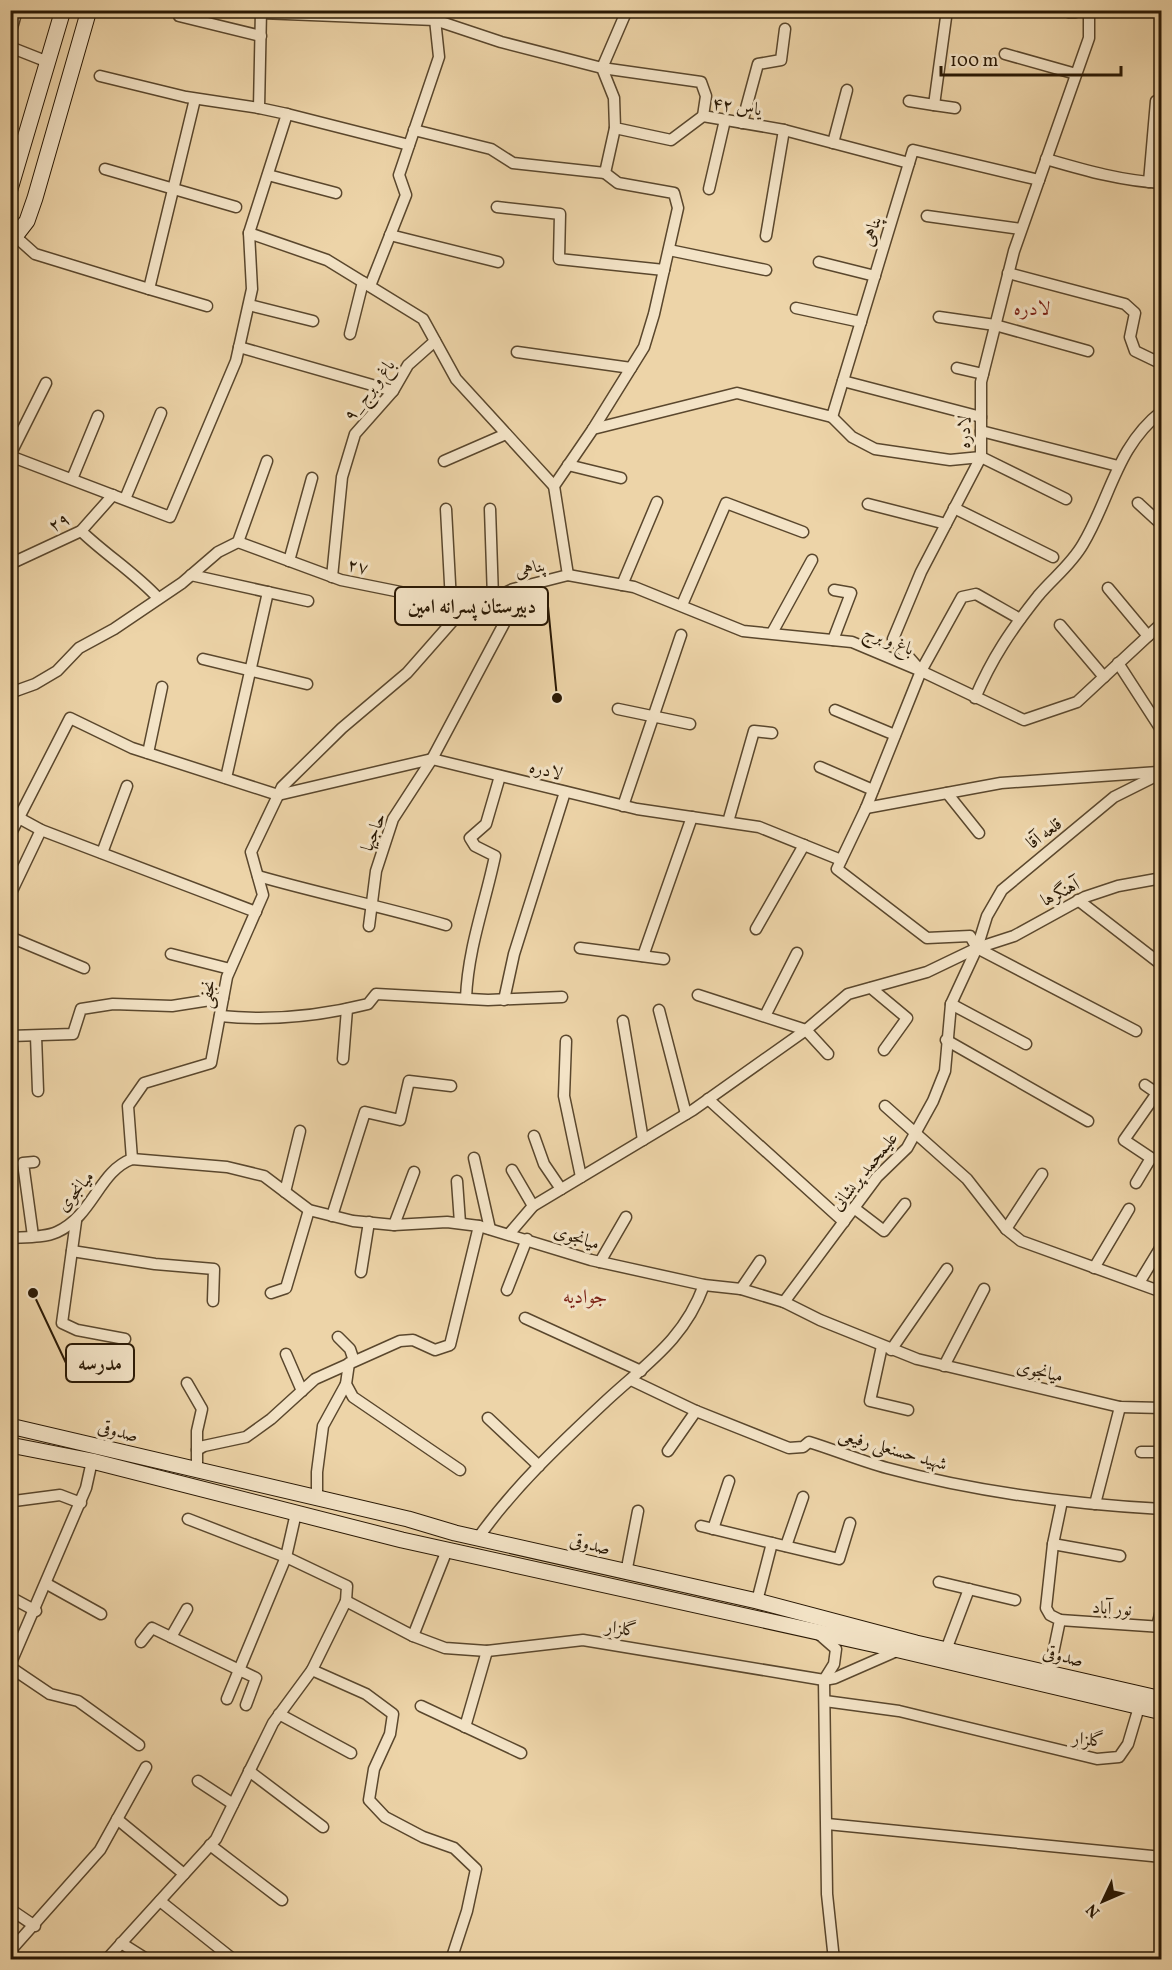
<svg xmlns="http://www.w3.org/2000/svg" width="1172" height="1970" font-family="Vollkorn,Amiri,serif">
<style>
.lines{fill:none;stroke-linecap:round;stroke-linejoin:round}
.street-casing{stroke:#5a472d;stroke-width:13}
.secondary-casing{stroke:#291804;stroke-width:17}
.street{stroke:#f3e3c6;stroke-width:10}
.secondary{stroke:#f3e3c6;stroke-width:15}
.labels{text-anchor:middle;stroke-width:6;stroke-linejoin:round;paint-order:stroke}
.street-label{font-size:18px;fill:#291804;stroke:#f3e3c6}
.neighbourhood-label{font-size:20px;fill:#7a1f14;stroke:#f3e3c6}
.leader{fill:none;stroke:#291804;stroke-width:2}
.callout-dot{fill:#291804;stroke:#f3e3c6;stroke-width:2}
.callout{fill:#f3e3c6;stroke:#291804;stroke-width:2}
.callout-label{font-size:20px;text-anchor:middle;font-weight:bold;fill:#291804}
</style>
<rect width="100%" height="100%" fill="#edd4a8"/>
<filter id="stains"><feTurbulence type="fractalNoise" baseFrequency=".00333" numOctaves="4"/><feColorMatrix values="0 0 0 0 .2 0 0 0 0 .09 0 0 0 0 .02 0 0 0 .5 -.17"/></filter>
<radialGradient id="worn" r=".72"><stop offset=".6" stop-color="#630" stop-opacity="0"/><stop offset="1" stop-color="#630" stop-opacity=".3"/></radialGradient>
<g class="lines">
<defs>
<g id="street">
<path d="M627,10L602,68L701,82L706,96L703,116"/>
<path d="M261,13L435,20L501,42L602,68L614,98L615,128L671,140L703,116L784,130L909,163"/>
<path d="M179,16L261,36"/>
<path d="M10,35L17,10"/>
<path d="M10,47L48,62"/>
<path d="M1005,54L1076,74"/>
<path d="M100,76L186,97L259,108"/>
<path d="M909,101L934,105L947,10"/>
<path d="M934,105L955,108"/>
<path d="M287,114L409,145"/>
<path d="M742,123L758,64L781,60L785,29"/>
<path d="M414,130L491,149L513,163L605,173"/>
<path d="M833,143L847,90"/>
<path d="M1046,159C1084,170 1121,181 1162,183"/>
<path d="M105,169L236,207"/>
<path d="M268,175L336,193"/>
<path d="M1149,182L1156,101"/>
<path d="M709,189L725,120"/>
<path d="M497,207L560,214L559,259L664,270"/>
<path d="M927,216L1021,229"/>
<path d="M249,233L287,114L259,108L261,10"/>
<path d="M390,235L498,262"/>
<path d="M766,236L784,130"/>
<path d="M16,237L35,254L149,289L195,99"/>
<path d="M669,250L766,270"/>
<path d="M819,262L875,276"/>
<path d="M1008,273L1125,304L1135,313L1130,337L1135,351L1162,364"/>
<path d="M370,286L406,195L399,175L439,57L434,10"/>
<path d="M149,289L207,306"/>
<path d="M249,305L313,321"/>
<path d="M796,308L861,322"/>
<path d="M939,317L995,325L1088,351"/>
<path d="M350,334L363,282"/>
<path d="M239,347L393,391"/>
<path d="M517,352L631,368"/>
<path d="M957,368L983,374"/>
<path d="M843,381L981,417"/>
<path d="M832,417L852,437L875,449L950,460L981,457L1066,499"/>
<path d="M593,429L644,347L654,314L678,208L674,193L618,183L605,173L615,128"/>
<path d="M981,431L1118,466"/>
<path d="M10,455L46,383"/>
<path d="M10,456L170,517L236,361L252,289L249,233L327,260L423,319L456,379L554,486"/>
<path d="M444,461L506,434"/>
<path d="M568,465L621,478"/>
<path d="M72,479L98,416"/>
<path d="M125,499L161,413"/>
<path d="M1138,503L1162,525"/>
<path d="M868,504L946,524"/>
<path d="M954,508L1053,557"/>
<path d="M446,509L451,602"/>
<path d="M490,509L493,598"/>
<path d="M81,531C106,555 135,573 158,598"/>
<path d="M238,542L341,580L475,607"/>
<path d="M289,561L312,478"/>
<path d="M10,564L81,531L113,495"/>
<path d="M191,575L308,601"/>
<path d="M568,575L634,587L743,631L852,642L921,671L1024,720L1077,702L1162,623"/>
<path d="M332,577L342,477L355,434L393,391L408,365L435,341"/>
<path d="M622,585L657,502"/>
<path d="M524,586L432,759L637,809L759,827L841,860"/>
<path d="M1108,588L1148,636"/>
<path d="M682,605L726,503L803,532"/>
<path d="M1060,625L1104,677"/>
<path d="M772,633L812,560"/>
<path d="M833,640L851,593L834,590"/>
<path d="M203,659L307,684"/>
<path d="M1118,663L1162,731"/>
<path d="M921,671L893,639L921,572L981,457V382L1014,251L1089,38V10"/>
<path d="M10,693L35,684L57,671L79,648L114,629L182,583L218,552L238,542L267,461"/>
<path d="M975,698C992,658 1011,630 1038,596C1053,578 1071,565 1083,544C1111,497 1116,447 1162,411"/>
<path d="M618,709L690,724"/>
<path d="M835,710L895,735"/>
<path d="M148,753L162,687"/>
<path d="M820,767L873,790"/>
<path d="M226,778L268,592"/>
<path d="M947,793L979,833"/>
<path d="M278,795L432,759"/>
<path d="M623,806L681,635"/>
<path d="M866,808L1001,783L1158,772"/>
<path d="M19,818L41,830L256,912"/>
<path d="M728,822L754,731L772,733"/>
<path d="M10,835L70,718L132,748L278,795"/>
<path d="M102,853L127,786"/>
<path d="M258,876C321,894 384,907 446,925"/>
<path d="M10,895L41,830"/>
<path d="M1078,900L1162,965"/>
<path d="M369,926L376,871L393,819L432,759"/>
<path d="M756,929L804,845"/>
<path d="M10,937L84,968"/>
<path d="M580,948L664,959"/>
<path d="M977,948L970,936L927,938L837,869L866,808L921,671L962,597L976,594L1020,619"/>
<path d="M977,948L1136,1031"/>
<path d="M171,954L230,969"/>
<path d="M643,956L692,817"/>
<path d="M871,988L907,1018L884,1050"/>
<path d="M698,995L806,1030L828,1054"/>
<path d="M466,998C468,948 485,904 495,856L475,846L470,838L486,824L500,776"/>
<path d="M504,1000L514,954L565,792"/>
<path d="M951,1004L1026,1044"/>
<path d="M659,1010L686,1114"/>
<path d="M220,1016C270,1021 320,1016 368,1004L376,994L488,1000L562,997"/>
<path d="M765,1016L797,953"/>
<path d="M623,1021L643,1140"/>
<path d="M10,1036L73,1034L81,1009L113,1004L172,1006L223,998"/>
<path d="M36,1036L38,1091"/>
<path d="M946,1040L1088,1121"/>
<path d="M566,1041L564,1096L581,1177"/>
<path d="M343,1059L347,1009"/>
<path d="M1145,1085L1161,1096"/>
<path d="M708,1099L844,1222"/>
<path d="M885,1106L967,1179L1006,1229L1021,1241L1162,1292"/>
<path d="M534,1136L544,1164L561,1189"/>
<path d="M474,1158L490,1229"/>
<path d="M132,1159L128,1106L144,1083L211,1063L227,977L263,895L251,852L282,787L342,728L407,673L458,615L513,589L568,575L554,486L593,429L737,393L832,417L913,150L1039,180"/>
<path d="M512,1170L533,1206"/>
<path d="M457,1181L460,1223"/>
<path d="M1136,1183L1151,1158L1124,1140L1157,1093"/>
<path d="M285,1192L300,1131"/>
<path d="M854,1208L884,1231L905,1204"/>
<path d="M332,1216L365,1112L400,1120L409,1081L451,1086"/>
<path d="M76,1221L62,1323L77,1330L125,1339"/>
<path d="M394,1225L414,1172"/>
<path d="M1006,1229L1042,1174"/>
<path d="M509,1234L533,1206L693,1110L806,1030L848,994L927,972L977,948L1014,936L1085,897L1118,886L1162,878"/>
<path d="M33,1236L23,1163L34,1162"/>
<path d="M10,1238C24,1237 44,1238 57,1232C93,1216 99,1171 132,1159L227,1167L264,1176L309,1210L353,1221L394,1225L447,1222L479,1226L591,1260L704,1285L741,1289L784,1302L820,1320L917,1359L1120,1407L1162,1408"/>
<path d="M72,1251L155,1264L214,1269L213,1301"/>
<path d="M600,1262L626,1217"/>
<path d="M1094,1268L1129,1209"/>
<path d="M361,1272L369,1222"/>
<path d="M1139,1283L1162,1245"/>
<path d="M741,1289L760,1261"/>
<path d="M507,1290L527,1239"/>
<path d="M271,1293L286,1288L309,1210"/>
<path d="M784,1302L877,1177L907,1148L933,1101L945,1071L951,1004L977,948L987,916L1002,890L1114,797L1162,773"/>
<path d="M525,1318L641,1371"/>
<path d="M338,1337L350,1349L354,1361"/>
<path d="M882,1346L870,1401L908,1410"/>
<path d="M891,1350L947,1269"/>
<path d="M286,1354L302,1391"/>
<path d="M349,1363L346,1384L353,1397L460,1470"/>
<path d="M944,1366L984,1289"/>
<path d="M631,1380L696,1411L789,1448L803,1447L809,1442C835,1450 861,1461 887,1468C976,1492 1070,1504 1162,1509"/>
<path d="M187,1383L202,1409L197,1431V1469"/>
<path d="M488,1418L539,1466"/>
<path d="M197,1450L204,1446L246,1437L271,1419L315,1379L400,1341L413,1340L435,1350L450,1345L479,1226"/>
<path d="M668,1451L696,1411"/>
<path d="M1141,1452H1162"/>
<path d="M317,1498V1472L323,1426L346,1384"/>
<path d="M14,1501L60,1495L81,1503"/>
<path d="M1095,1504L1120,1407"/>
<path d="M188,1519L286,1557L347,1586L346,1601"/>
<path d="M701,1526L839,1559L850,1523"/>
<path d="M713,1529L729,1481"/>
<path d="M478,1538C514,1487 560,1444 606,1401C647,1363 684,1340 704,1285"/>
<path d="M1053,1544L1120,1556"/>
<path d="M786,1546L803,1497"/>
<path d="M626,1573L638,1511"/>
<path d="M939,1582L1015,1600"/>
<path d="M47,1584L101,1614"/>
<path d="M10,1597L36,1611"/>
<path d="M757,1601L772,1543"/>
<path d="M1060,1620L1162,1627"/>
<path d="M1157,1627L1162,1606"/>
<path d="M820,1635L836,1649L834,1664L824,1680L827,1894L834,1960"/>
<path d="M413,1636L445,1648L487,1651L583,1640L824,1680L835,1678L899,1650"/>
<path d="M171,1637L187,1609"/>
<path d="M141,1642L152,1628L256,1678L246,1705"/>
<path d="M946,1650L969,1589"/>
<path d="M10,1665L86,1488L92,1461"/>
<path d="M10,1667L50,1694L78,1701L139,1745"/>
<path d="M312,1670L366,1694L393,1714L390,1734L374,1769L369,1800L385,1817L423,1837L454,1848L476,1869L467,1911L451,1960"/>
<path d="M1049,1673L1060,1620L1050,1615L1046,1608L1053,1544L1062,1501"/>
<path d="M227,1699L286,1557L296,1513"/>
<path d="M825,1701L899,1711L1097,1759L1119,1757L1128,1744L1139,1707"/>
<path d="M421,1706L521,1753"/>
<path d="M279,1714L351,1753"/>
<path d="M465,1727L487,1651"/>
<path d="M249,1771L323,1827"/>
<path d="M198,1781L233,1804"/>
<path d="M117,1819L184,1874"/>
<path d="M827,1824L1162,1857"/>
<path d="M210,1845L282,1900"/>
<path d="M160,1901L234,1960"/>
<path d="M10,1909L35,1926"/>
<path d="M121,1943L148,1960"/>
<path d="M14,1960L12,1949L100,1850L146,1767"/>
<path d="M106,1960L216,1839L273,1723L312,1670L346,1601L413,1636L447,1550"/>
</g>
<g id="secondary">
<path d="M1068,10H1076"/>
<path d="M10,189L63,10"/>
<path d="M10,243L27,221L35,198L89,10"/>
<path d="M10,1426L408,1519L455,1533L757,1601L916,1643L1162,1699"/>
<path d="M10,1445L92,1461L402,1540L899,1650L1162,1712"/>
</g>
</defs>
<use href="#street" class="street-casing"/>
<use href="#secondary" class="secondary-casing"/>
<use href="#street" class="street"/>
<use href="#secondary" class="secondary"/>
</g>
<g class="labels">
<g class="street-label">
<text transform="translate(737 106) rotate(8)" y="6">یاس ۴۲</text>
<text transform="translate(871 231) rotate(-73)" y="6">پناهی</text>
<text transform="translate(369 390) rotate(-53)" y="6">۹_باغ و برج</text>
<text transform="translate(964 432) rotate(-89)" y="6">لادره</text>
<text transform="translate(59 522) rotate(-28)" y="6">۲۹</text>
<text transform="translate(358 566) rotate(13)" y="6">۲۷</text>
<text transform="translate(530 568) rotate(-14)" y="6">پناهی</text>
<text transform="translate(889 640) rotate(22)" y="6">باغ و برج</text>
<text transform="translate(546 770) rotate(14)" y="6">لادره</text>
<text transform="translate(373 832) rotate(-69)" y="6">حاجیها</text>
<text transform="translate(1044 833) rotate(-37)" y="6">قلعه آقا</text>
<text transform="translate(1060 892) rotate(-27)" y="6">آهنگرها</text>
<text transform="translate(207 994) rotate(-79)" y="6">نجفی</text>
<text transform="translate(864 1171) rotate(-51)" y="6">علیمحمد پریشانی</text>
<text transform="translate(75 1191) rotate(-50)" y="6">میانجوی</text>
<text transform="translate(577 1237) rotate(18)" y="6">میانجوی</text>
<text transform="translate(1040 1371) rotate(13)" y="6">میانجوی</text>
<text transform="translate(118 1431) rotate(14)" y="6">صدوقی</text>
<text transform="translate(893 1449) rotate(16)" y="6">شهید حسنعلی رفیعی</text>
<text transform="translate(590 1544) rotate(13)" y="6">صدوقی</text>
<text transform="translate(1112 1608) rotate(4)" y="6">نور آباد</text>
<text transform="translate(621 1628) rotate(8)" y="6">گلزار</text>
<text transform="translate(1063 1656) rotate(13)" y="6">صدوقی</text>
<text transform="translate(1088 1739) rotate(6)" y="6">گلزار</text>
</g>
<g class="neighbourhood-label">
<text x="1032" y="315">لادره</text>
<text x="585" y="1303">جوادیه</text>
</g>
</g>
<path class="leader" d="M557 698L548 606M33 1293L66 1363"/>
<g class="callout-dot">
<circle cx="557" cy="698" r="6"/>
<circle cx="33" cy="1293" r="6"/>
</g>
<g class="callout">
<rect x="395" y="587" width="153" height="38" rx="6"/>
<rect x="66" y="1344" width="68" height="38" rx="6"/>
</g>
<g class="callout-label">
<text x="472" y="613">دبیرستان پسرانه امین</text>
<text x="100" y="1370">مدرسه</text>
</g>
<rect width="1172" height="1970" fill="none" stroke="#edd4a8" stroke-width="36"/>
<rect x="12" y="12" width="1148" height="1946" fill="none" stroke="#291804" stroke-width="3"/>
<rect x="18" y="18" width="1136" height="1934" fill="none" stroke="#291804" stroke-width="1.5"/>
<g transform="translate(1103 1901) rotate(226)" stroke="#f3e3c6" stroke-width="4.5" paint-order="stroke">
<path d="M0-4.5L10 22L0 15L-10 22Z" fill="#291804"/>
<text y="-9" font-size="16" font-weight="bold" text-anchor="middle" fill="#291804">N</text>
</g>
<path d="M941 66v9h180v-9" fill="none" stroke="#291804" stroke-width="3"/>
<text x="950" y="66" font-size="18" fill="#291804" stroke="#f3e3c6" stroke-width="4.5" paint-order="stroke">100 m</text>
<rect width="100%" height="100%" filter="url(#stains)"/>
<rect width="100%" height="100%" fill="url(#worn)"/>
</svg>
